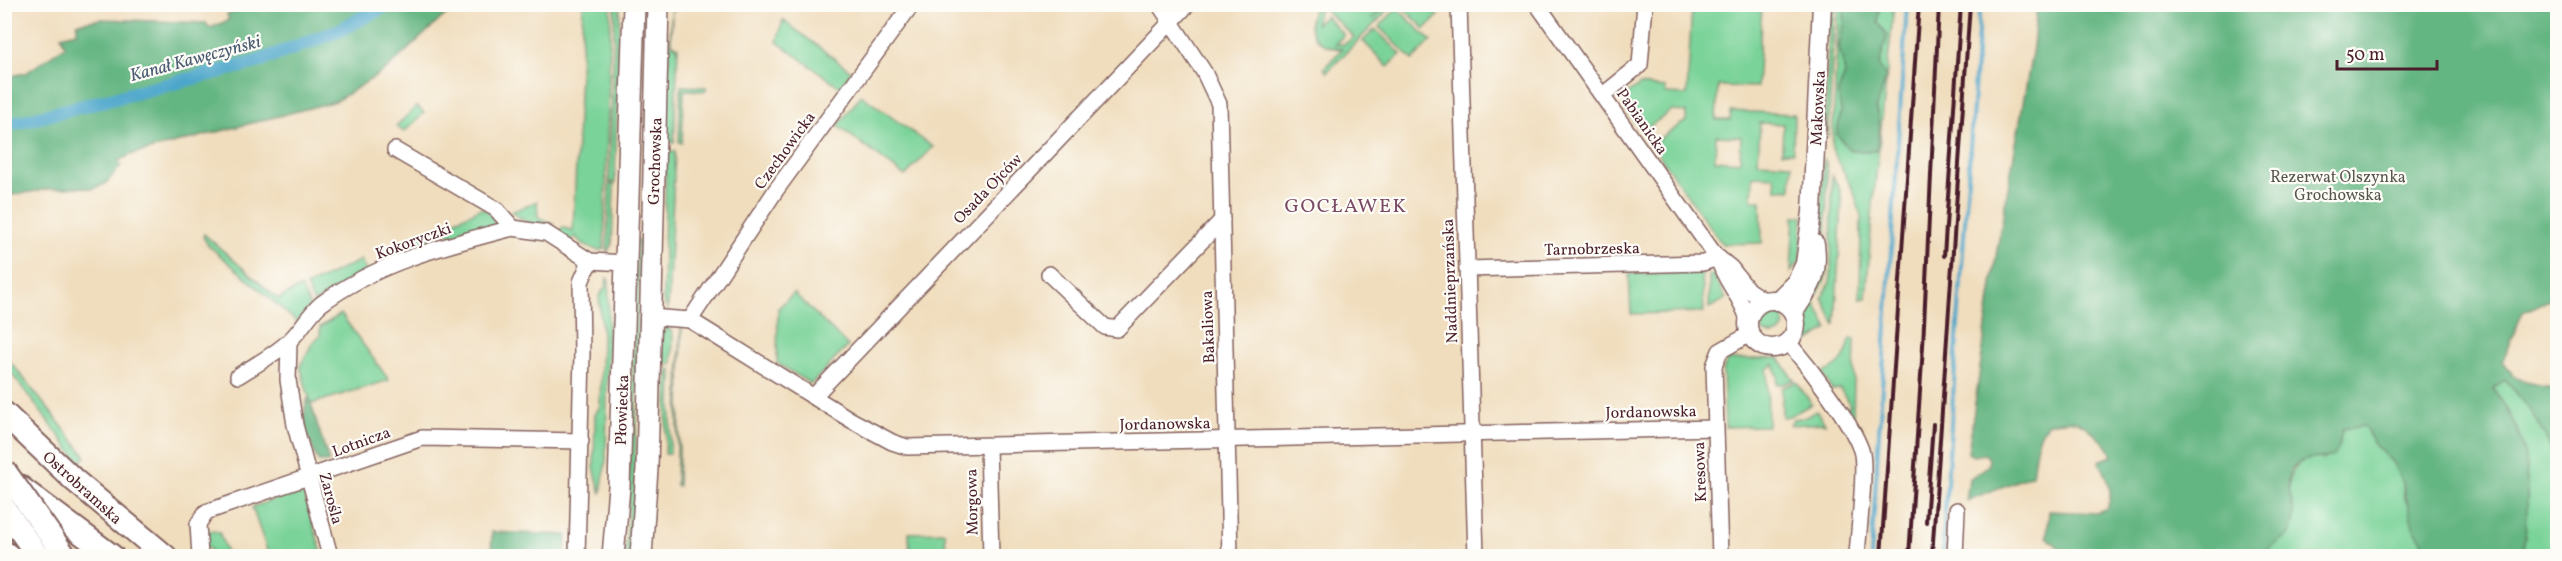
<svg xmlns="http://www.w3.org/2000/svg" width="2562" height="561" font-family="Vollkorn,serif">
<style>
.green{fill:#7ad399;stroke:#627962;stroke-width:1.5;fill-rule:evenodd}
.forest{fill:#63b581;stroke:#566a56;stroke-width:1.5}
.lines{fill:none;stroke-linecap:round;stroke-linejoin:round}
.stream{stroke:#4ca6ca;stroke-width:4}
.canal{stroke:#4ca6ca;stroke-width:14}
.minor-casing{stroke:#84625e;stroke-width:18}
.tertiary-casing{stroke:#84625e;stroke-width:21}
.secondary-casing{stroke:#84625e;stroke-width:24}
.primary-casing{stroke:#84625e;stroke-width:26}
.minor{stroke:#fff;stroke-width:15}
.tertiary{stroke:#fff;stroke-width:18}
.secondary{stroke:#fff;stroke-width:21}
.primary{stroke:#fff;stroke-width:22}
.rail{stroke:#4a1f2b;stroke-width:4}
.primary-bridge-casing{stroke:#84625e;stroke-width:26;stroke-linecap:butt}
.primary-bridge{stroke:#fff;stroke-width:22}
.labels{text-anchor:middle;stroke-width:4.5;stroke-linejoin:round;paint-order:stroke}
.street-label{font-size:16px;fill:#4a1f2b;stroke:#fdfcf7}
.park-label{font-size:16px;fill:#58554c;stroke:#fdfcf7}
.water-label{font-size:18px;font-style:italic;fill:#4b5c73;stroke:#fdfcf7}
.quarter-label{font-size:20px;letter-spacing:1.5px;fill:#7a4a65;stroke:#fdfcf7}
</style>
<rect width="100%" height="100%" fill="#fdfcf7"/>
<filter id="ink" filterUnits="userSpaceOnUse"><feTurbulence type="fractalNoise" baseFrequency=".0167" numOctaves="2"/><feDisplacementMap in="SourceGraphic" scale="12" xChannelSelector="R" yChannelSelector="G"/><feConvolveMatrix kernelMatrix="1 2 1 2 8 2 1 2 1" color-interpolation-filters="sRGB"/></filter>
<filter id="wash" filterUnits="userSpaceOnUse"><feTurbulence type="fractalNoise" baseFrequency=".008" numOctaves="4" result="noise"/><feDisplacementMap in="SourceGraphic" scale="24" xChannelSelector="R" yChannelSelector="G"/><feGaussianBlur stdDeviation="1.35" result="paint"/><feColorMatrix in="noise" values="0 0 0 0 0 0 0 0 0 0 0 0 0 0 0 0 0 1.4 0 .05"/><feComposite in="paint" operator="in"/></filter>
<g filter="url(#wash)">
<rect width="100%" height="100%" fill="#f0ddbd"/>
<g class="green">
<path d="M1835,4L1829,123L1828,137L1825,117L1830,5Z"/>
<path d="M583,5H611L604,249C595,253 580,243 575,236L571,242L560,235L562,227L573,231Z"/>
<path d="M615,5H620L615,183L609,182Z"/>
<path d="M672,5L671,43L678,47L674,143L669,142L664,136Z"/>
<path d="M1317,5H1385L1371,20L1386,5H1393L1327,72L1324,68L1342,49C1317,48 1300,28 1317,5ZM1322,7L1354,37L1353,38L1344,44H1335L1344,35L1325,16L1316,24L1317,14Z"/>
<path d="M1400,5H1426L1438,16L1425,29Z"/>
<path d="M1692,5H1762L1757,87L1718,86L1716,120H1730L1731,111L1794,114L1793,152H1782L1783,124L1760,123L1758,162L1792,164L1791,190L1776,189L1775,177L1753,176L1752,200H1761L1762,243L1722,244L1651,144L1686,121V112L1671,111L1642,132L1626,110V95L1640,85L1665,88L1666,94L1687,95ZM1716,136L1741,137L1740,162L1715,160Z"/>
<path d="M1839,5H1843L1845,22L1839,46L1845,73L1838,93L1841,111L1837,134L1850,151H1876L1880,127L1876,107L1886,78L1879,65L1887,36L1878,22L1879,5H1894L1873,204L1866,298L1860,299L1861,216L1854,192L1832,149Z"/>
<path d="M1397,8L1431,41L1413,60L1379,27Z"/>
<path d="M783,20L851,71L840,87L777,42Z"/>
<path d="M1375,29L1401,54L1388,67L1363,41Z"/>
<path d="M681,86L706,87V91L684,90L682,143L679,142Z"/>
<path d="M861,95L933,147L905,176L838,126Z"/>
<path d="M417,106L424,113L404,132L396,126Z"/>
<path d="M673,151H675L668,309L663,302L666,154Z"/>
<path d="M1824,158L1827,165L1826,277L1818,294L1815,292L1824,260L1821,206Z"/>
<path d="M1832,174L1840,191L1842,202L1835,325L1822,297L1829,285L1831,277Z"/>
<path d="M609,184L614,185L612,245L607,252Z"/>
<path d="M537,201L538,217L554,224L549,227L529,223L511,212Z"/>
<path d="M482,208L492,215L496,225L450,237L445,225Z"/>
<path d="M1794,216H1803L1801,259L1791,272Z"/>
<path d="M428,233L433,243L405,255L400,246Z"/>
<path d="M204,234L278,299L301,287L310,306L297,322L208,245L203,237Z"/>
<path d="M637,240L640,241L634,519L631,556H625L628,520Z"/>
<path d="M361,260L366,271L314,303L306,286Z"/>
<path d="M1702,273L1704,312L1631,314L1629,274Z"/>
<path d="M1709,275H1714L1726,299L1709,308Z"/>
<path d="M607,277L609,282L606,460L601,494L594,468L595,414L600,407L602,335L599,296L606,286Z"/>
<path d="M794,293L848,346L811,384L777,363L778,308Z"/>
<path d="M1814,301L1828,329L1805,344L1802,335L1804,309Z"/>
<circle cx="1772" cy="323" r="12"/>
<path d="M341,314L389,380L311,404L300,366L313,342L320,336V327Z"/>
<path d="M681,325H682L678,486H676Z"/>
<path d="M669,327L673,336L672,365L666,364L661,353L662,332Z"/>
<path d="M1850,339H1855L1853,419L1844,410L1850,405L1840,389L1832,390L1822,373C1840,368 1847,357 1850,339Z"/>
<path d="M5,355L85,455L86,457L81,461L74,455L5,365Z"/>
<path d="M1779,358L1794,380L1784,384H1777L1778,377L1774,364L1767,370L1768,426L1725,427L1723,371L1727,360Z"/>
<path d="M668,369L672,370L670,454H665Z"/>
<path d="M2505,380C2528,405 2554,437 2557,472C2560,500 2555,529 2557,556H2521C2527,533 2528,461 2520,437C2514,420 2503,404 2494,388Z"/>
<path d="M1796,382L1812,404L1790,416L1782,417V388Z"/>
<path d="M1816,411L1825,423L1790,425L1793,419L1806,417Z"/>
<path d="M2364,426L2374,444L2393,463L2403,484L2405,499L2424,544L2437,556H2210C2248,553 2257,560 2290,534C2290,503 2277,452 2324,459L2339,446L2342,429Z"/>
<path d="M302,490L323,556H269L252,507Z"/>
<path d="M204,530L219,532L228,556H214L210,549L206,548Z"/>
<path d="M945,532L946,556H910L909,533Z"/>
</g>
<g class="forest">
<path d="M250,5H462L444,16L386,70L336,101L130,155L118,161L121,166L105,184L92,189L79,187L50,189L5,196V77L26,73L65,46L61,36L77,32V23L102,19L206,23L210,28L229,20L227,15Z"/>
<path d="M1843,5H1879L1878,22L1887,36L1879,65L1886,78L1876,107L1880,127L1876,151H1850L1837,134L1841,111L1838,93L1845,73L1839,46L1845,22Z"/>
<path d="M2037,5H2557V300L2551,299L2523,312L2502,361C2516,384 2533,385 2557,387V472C2550,436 2530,407 2505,380L2494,389C2503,404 2515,420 2520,437C2530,466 2529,527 2521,556H2437L2424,544L2413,527L2403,484L2393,463L2374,444L2364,426L2342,429L2339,446L2334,456C2321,460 2310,456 2298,463C2280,473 2293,500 2294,515C2294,521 2292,528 2290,534L2267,550L2254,554L2064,556L2060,549L2047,537L2049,511L2097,513L2107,509C2114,491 2108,478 2099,461L2112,456C2109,447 2105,443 2098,437C2077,419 2076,417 2047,424C2035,439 2035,456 2032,475L1966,501L1969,479L1988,466L1989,459L1985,454L1974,456L1968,453L1996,256L2033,47Z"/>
<path d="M309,397L311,404L329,462H319C309,444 298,416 309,397Z"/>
<path d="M492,532L567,535L564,556H491Z"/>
</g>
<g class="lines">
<g class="stream">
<path d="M1871,556L1907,4"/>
<path d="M1942,556L1980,4"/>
</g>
<path class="canal" d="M4,126L257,62L340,30L388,4"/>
</g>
</g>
<g filter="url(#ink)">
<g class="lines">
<defs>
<g id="minor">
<path d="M1159,4L1204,72L1219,104L1230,556"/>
<path d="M1459,4L1476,556"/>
<path d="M1537,4L1715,255L1731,268L1748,290L1765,301"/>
<path d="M1603,95L1640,65L1645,4"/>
<path d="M395,150L496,209L513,228"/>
<path d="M1718,258C1724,281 1742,297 1748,320"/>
<path d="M1467,269L1703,263L1718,258"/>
<path d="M1049,274L1105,327L1117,329L1222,220"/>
<path d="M650,317L690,320L851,420L892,442L907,447L1715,428"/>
<path d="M690,320L776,190L912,4"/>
<path d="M289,342L288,380L295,425L330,556"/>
<path d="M1788,342C1809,367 1851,421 1861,450C1867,467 1858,534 1857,556"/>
<path d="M238,376C255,365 274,355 288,342C301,331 308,315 321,304C377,262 447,245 513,228L546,233L590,261L626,263"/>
<path d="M813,397L1188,4"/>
<path d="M988,446L991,556"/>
<path d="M200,556L198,524L206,512L422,438L581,441"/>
<path d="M577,556L582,354L581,282L590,261"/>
<path d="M1720,556L1714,366L1720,351L1750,334"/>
<path d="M1955,556L1957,510"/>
</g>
<g id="tertiary">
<circle cx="1772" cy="324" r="24"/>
<path d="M1777,301L1796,282L1805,264L1812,212L1822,4"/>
<path d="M1793,313C1811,287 1819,276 1815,244"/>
</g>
<g id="secondary">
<path d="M613,556L619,487L634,4"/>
<path d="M641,556L647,469L658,4"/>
</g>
<g id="primary">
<path d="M4,413L74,480L165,556"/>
<path d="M17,485L112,556"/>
<path d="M4,552L9,556"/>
</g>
</defs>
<use href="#minor" class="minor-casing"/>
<use href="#tertiary" class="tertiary-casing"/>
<use href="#secondary" class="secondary-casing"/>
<use href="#primary" class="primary-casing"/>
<use href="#minor" class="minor"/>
<use href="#tertiary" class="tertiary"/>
<use href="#secondary" class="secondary"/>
<use href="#primary" class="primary"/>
<g class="rail">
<path d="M1944,256L1961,4"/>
<path d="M1926,522L1933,424"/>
<path d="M1881,556L1919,4"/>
<path d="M1909,556L1923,346L1939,4"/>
<path d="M1932,556L1970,4"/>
</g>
<defs>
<g id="primary-bridge">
<path d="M4,470L65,556"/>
<path d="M4,508L38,556"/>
</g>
</defs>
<use href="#primary-bridge" class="primary-bridge-casing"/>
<use href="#primary-bridge" class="primary-bridge"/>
</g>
</g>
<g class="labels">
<g class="street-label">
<text transform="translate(1817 108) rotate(-87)" y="6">Makowska</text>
<text transform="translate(1643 121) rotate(55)" y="6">Pabianicka</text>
<text transform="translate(784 150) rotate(-54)" y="6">Czechowicka</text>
<text transform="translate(654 161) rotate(-88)" y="6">Grochowska</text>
<text transform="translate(987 188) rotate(-46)" y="6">Osada Ojców</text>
<text transform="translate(413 240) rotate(-20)" y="6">Kokoryczki</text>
<text transform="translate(1592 248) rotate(-1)" y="6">Tarnobrzeska</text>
<text transform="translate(1449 281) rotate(-92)" y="6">Naddnieprzańska</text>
<text transform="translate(1207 327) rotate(-92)" y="6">Bakaliowa</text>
<text transform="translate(621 410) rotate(-88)" y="6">Płowiecka</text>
<text transform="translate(1651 411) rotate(-1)" y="6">Jordanowska</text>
<text transform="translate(1165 423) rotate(-1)" y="6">Jordanowska</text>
<text transform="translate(361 441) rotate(-20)" y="6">Lotnicza</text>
<text transform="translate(1699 472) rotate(-92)" y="6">Kresowa</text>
<text transform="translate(83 487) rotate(42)" y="6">Ostrobramska</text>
<text transform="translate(332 498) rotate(75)" y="6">Zarośla</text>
<text transform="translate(971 502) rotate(-91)" y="6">Morgowa</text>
</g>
<g class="park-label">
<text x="2338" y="182">Rezerwat Olszynka<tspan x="2338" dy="18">Grochowska</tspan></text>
</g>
<g class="water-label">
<text transform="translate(195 58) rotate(-15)" y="6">Kanał Kawęczyński</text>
</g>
<g class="quarter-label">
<text x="1346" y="212">GOCŁAWEK</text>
</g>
</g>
<rect width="2562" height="561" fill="none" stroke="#fdfcf7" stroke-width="24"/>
<path d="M2337 60v9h100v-9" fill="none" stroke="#4a1f2b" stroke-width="3"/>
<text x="2346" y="60" font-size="18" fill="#4a1f2b" stroke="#fdfcf7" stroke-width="4.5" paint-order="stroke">50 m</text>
</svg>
